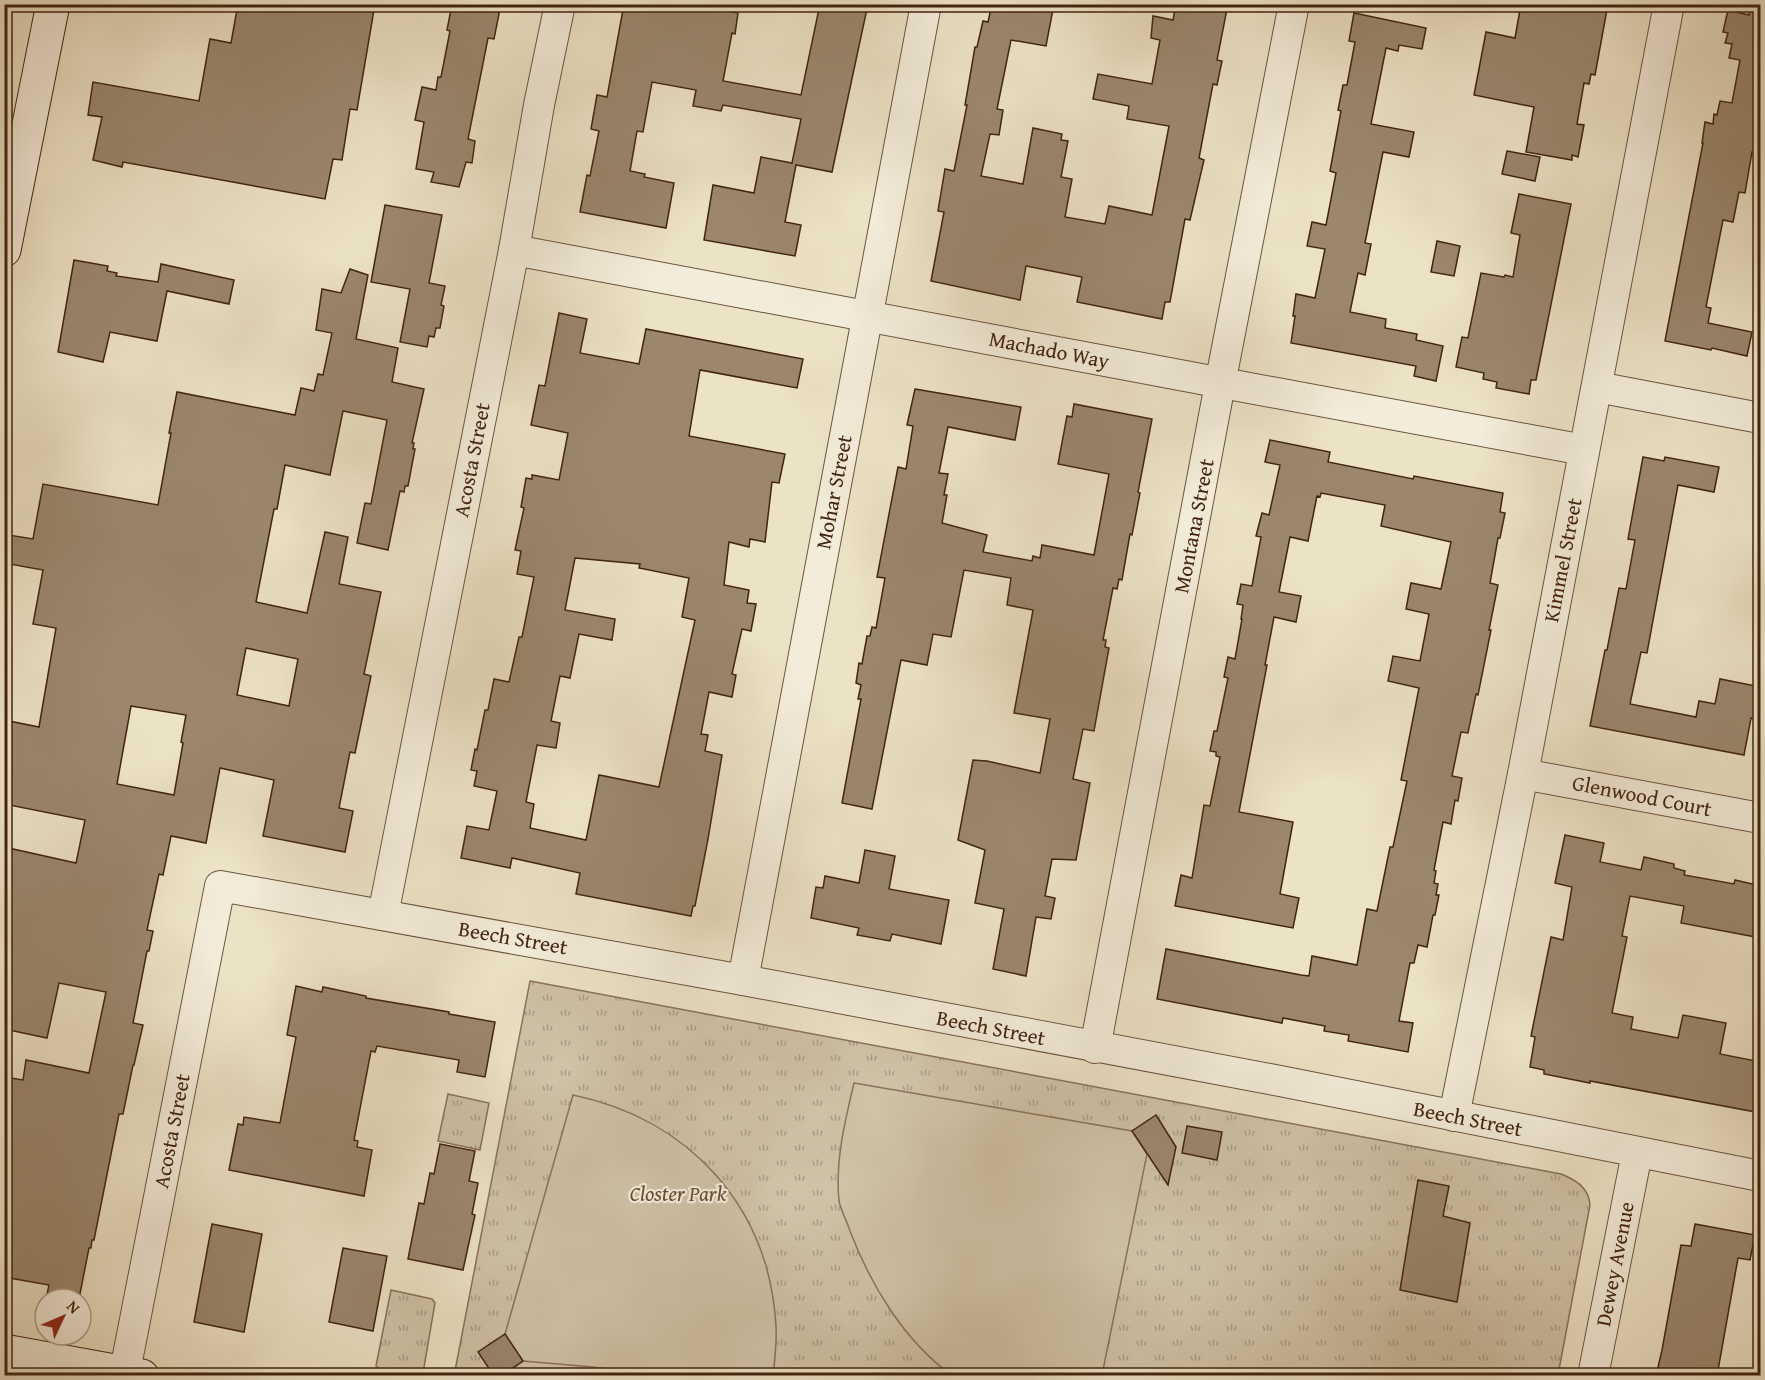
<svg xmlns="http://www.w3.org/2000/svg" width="1765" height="1380" font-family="'Gentium Book Plus',serif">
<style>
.park{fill:url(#park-tufts);stroke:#88735b;stroke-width:1.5}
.pitch{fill:#cfc2a7;stroke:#88735b;stroke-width:1.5}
.building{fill:#9a876e;stroke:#42240f;stroke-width:1.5;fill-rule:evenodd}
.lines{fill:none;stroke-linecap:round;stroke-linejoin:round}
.street-casing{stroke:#6c543d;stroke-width:32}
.secondary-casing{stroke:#42240f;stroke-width:35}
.street{stroke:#f3ecda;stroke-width:30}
.secondary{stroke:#f3ecda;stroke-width:33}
.labels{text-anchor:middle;stroke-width:4.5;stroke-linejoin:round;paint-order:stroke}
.street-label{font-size:21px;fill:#42240f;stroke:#f3ecda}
.park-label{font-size:21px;font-style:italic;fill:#654c35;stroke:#f3ecda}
</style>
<defs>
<pattern id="park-tufts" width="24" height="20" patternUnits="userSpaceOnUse" patternTransform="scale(1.5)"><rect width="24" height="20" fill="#cfc2a7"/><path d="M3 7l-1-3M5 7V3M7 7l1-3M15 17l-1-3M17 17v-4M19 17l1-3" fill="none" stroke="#aa9d86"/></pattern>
</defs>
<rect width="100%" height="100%" fill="#ece2c6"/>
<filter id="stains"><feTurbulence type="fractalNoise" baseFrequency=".00333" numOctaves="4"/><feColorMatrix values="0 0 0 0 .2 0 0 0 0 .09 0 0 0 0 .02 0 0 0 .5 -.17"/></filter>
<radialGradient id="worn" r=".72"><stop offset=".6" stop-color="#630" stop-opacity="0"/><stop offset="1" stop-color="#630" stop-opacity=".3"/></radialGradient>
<g class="park">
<path d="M530,981L1561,1174C1576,1180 1589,1188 1590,1205L1558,1375L454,1376Z"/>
<path d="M448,1094L489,1103L480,1150L438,1141Z"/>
<path d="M391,1290L432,1299L435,1303L423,1373L420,1375L382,1370L376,1366Z"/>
</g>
<g class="pitch">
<path d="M854,1083L1132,1131L1147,1154L1102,1375H951C904,1340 871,1286 850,1231C847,1221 841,1211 839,1201C835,1161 845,1121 854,1083Z"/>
<path d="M573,1095C689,1119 769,1206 776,1326C777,1342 775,1359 773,1376H664L593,1367L523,1361L505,1334Z"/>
</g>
<g class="building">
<path d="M238,4H375L357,110L350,109L342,160L333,159L325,199L123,162L122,167L93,160L102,117L88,115L93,82L199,101L210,39L231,43Z"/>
<path d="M452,4H501L494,39L488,38L468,139L475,141L472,163L466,162L459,187L431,182L434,172L416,169L424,122L415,120L422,87L436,90L438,77H441L450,31L447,30Z"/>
<path d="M624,4H694L738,13L735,34L732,33L723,81L801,95L820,4H868L832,172L796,165L785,222L801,225L795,256L704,240L713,185L754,193L761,157L792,163L801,119L723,105L721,111L693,106L696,90L652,82L643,132L637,131L630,171L645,174L644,177L674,183L666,228L580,212L587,175L590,176L599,131L591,129L597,95L607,97Z"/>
<path d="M992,4H1054L1046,46L1011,40L997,109L1003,110L999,135L990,134L981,176L1023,184L1033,128L1062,134L1061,140L1068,141L1061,177L1072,179L1065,217L1105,224L1109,206L1152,215L1169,126L1127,119L1129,106L1093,99L1098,74L1152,84L1160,40L1151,38L1153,16L1173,20L1176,4H1228L1217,60L1222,61L1217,85L1213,84L1199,158L1204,160L1190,220L1185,219L1170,302H1165L1162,319L1077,302L1082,277L1026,266L1020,300L931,281L944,212L938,211L945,169L954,171L967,105H965L975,47H977L983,21L988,22Z"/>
<path d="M1521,4H1608L1595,75L1591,74L1589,84L1584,83L1577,124L1584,125L1578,157L1572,155V160L1526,152L1534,107L1474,95L1486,32L1515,38Z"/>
<path d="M1750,8L1761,9V154L1752,152L1745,193L1739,192L1733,222L1723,220L1706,307L1711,308L1708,323L1752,332L1747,356L1712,348L1711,350L1665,341L1703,143H1702L1705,122L1713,124L1714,114L1717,115L1720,101L1732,103L1740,60L1729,58L1732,44L1725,43L1728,33L1723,32L1728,10L1749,15Z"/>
<path d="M1354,13L1426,28L1422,49L1399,45L1398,51L1386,48L1371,124L1414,132L1409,157L1383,152L1365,243L1371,244L1365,275L1358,273L1350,312L1386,319L1385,328L1417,334L1416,340L1443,346L1436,381L1414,376L1416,366L1291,343L1295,316H1293L1296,294L1315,298L1325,249L1307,246L1312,222L1326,225L1336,173L1330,171L1341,111L1338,110L1343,85H1347L1355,42L1349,41Z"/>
<path d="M1507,151L1540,157L1535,181L1502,174Z"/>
<path d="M1519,194L1571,204L1536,380H1531L1529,394L1496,388L1497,382L1483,379L1484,373L1456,367L1462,337L1468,338L1481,273L1504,277L1505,275L1513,277L1520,235L1511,233Z"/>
<path d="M385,205L442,215L429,283L445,286L441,305L444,306L440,328H436L434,337L429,336L427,347L400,342L410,289L371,282Z"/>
<path d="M1437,241L1460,246L1454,276L1431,272Z"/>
<path d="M74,260L108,266L107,271L117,273L116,276L158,282L161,264L234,280L229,304L167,291L157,341L110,332L103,362L58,352Z"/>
<path d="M350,269L368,275L356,339L398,348L392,382L424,389L412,443H414L413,449H415L408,486H405L404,492L400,491L388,550L357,543L365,503L371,504L387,420L343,411L330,475L285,465L277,509H274L256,602L307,613L325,532L348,537L339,584L381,592L364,674L371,676L355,753L350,752L339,808L353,811L345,852L263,836L274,780L220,768L206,843L171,836L163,875L159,874L147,930L153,931L149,951H147L133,1023L143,1025L134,1065H133L123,1114H119L94,1240H92L91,1248H89L79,1299H46L49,1285L4,1277V1077L23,1080L26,1060L89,1073L106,992L59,983L47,1038L4,1029V847L76,863L85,820L4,804V720L39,727L56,628L33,624L43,570L4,563L9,535L33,539L43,484L158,505L171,433H169L177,392L295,415L301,388L314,391L318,374L323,375L332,333L316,330L322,289L341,293ZM246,648L298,659L289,706L237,695ZM131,706L186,715L181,742L183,743L174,795L117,784Z"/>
<path d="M559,313L587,319L580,353L639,364L646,329L803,359L797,388L700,370L689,436L785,454L779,483L772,482L765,542L750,539L749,547L729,542L724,585L749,590L747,603L756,604L751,631L742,629L732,674L736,675L732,697L709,692L701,734L708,735L705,751L722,755L708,839L695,906H693L691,916L576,894L580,873L512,858L510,868L461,858L467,826L489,830L497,791L474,786L477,771L471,770L475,749L477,750L485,710H488L494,679L509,682L519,637H522L534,577L517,574L521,551L515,550L524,508L521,507L526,478L532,479V475L559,480L568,433L531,425L539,385L545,386ZM575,558L640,564L639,568L689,578L682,617L695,620L659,787L599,775L586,840L530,828L534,804L526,802L537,745L556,748L560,723L551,721L560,676L570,678L579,634L612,640L615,619L565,610Z"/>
<path d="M915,389L1021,407L1015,440L948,427L939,473L948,474L944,495H947L942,523L987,535L983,552L1032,561L1033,556L1040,558L1042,545L1094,555L1109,474L1058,464L1067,416L1072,417L1074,404L1152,419L1138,492L1140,493L1132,535L1130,534L1122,580L1119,579L1117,589L1113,588L1103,640H1106L1105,647L1109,648L1094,731L1083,729L1073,779L1090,783L1076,860L1052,859L1045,896L1055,898L1051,919L1036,917L1026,976L993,969L1004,909L975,903L985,850L958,840L973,760L987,761L1040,773L1050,719L1014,713L1033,610L1007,605L1011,578L964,570L951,637L933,634L927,665L901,660L872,809L842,803L861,699H858L861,685L856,683L859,663L862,664L867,636H870L872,627L876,628L885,578L877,577L898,467L906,469L913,426L907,425Z"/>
<path d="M1270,440L1330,452L1328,462L1413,479L1414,476L1503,493L1500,512L1505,513L1500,538H1498L1490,583L1498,585L1489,630H1491L1478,695L1476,694L1468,733L1461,732L1452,776L1462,778L1458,801L1455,800L1451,824L1443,822L1434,870L1436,871L1434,883L1438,884L1436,895H1439L1435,915H1433L1427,947L1418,945L1414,963H1410L1399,1021L1413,1023L1408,1052L1348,1041L1349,1035L1324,1031L1325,1026L1283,1018L1282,1023L1157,999L1166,949L1301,975L1309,976L1312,956L1357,965L1367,909L1377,911L1390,847H1393L1407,781L1401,780L1419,688L1388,681L1393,656L1420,661L1429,614L1406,609L1411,583L1441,589L1451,542L1381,526L1385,505L1321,493L1320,497L1317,496L1308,541L1290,537L1279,592L1301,596L1296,622L1274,617L1265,665H1267L1239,812L1293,822L1280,894L1299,898L1293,928L1175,906L1181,875L1192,878L1204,805L1210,806L1220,757L1216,756V752L1210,751L1214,731H1217L1228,678L1224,677L1228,657L1235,659L1242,619H1241L1243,605L1237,604L1241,584L1252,586L1261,537L1256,536L1262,513L1269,515L1280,465L1265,462Z"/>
<path d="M1643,457L1664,461L1665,457L1719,467L1714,492L1678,485L1647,653L1641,652L1630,704L1696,717L1699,701L1715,704L1720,679L1761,687V701L1757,719L1751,718L1744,755L1590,726L1605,650H1607L1619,588L1626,589L1635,540L1628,539Z"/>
<path d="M1565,835L1604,843L1600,862L1641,870L1644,857L1674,864V868L1685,871L1684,875L1734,884L1735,880L1761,886V938L1681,923L1684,906L1630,896L1622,936L1627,937L1612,1013L1633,1017L1631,1029L1678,1038L1683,1015L1726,1023L1720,1054L1761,1062V1113L1590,1081V1083L1544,1074V1070L1530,1067L1535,1037L1531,1036L1551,937L1563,940L1572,887L1555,883Z"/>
<path d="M865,850L895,856L889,889L949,900L941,944L892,934L890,941L857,935L859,928L811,918L816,887L823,888L825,876L859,883Z"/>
<path d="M296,986L322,992L323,987L366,996V998L449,1012V1014L495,1022L485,1077L457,1072L459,1060L377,1046L375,1052L371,1051L354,1140L358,1141L357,1147L372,1150L364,1196L229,1170L238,1124L243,1125L244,1117L280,1123L296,1037L287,1035Z"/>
<path d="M1156,1115L1176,1147L1168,1185L1132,1131Z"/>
<path d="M1187,1126L1222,1132L1217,1160L1182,1153Z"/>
<path d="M440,1144L475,1151L469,1181L478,1183L472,1214L475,1215L463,1270L408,1259L419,1203L424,1204L430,1173L434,1174Z"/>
<path d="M1418,1180L1449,1186L1443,1216L1470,1223L1457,1302L1400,1290Z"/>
<path d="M212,1224L262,1234L244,1332L194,1322Z"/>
<path d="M1695,1224L1755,1235L1750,1260L1738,1258L1717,1376H1656L1662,1350L1681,1245L1691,1246Z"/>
<path d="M343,1248L387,1256L373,1331L329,1322Z"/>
<path d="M505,1334L523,1361L501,1376H494L478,1352Z"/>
</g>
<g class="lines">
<defs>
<g id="street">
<path d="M514,250C871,316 1227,385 1584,450"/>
<path d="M1597,387L1760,418"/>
<path d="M1523,774L1760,818"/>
<path d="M383,915L514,250L539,105L560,4"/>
<path d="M743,980L926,4"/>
<path d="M1095,1048L1220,384L1294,4"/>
<path d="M1454,1116L1523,774L1669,4"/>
<path d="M124,1376L220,886L743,980L1280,1081L1760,1176"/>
<path d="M1593,1376L1637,1153"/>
</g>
<g id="secondary">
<path d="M4,250L53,4"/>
<path d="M4,1351L142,1376"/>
</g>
</defs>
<use href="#street" class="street-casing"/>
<use href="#secondary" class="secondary-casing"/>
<use href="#street" class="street"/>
<use href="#secondary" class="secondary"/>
</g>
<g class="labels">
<g class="street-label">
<text transform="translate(1049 350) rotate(11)" y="7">Machado Way</text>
<text transform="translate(472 460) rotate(-79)" y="7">Acosta Street</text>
<text transform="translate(834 492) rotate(-79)" y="7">Mohar Street</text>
<text transform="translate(1194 526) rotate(-79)" y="7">Montana Street</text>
<text transform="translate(1563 560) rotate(-79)" y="7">Kimmel Street</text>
<text transform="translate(1642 796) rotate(11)" y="7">Glenwood Court</text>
<text transform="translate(513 938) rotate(10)" y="7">Beech Street</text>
<text transform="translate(991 1028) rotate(11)" y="7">Beech Street</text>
<text transform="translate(1468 1119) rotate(11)" y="7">Beech Street</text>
<text transform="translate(172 1131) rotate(-79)" y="7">Acosta Street</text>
<text transform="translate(1615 1264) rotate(-79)" y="7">Dewey Avenue</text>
</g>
<g class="park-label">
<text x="678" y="1201">Closter Park</text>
</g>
</g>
<rect width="1765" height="1380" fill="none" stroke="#ece2c6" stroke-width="24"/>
<rect x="6" y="6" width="1753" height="1368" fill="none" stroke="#42240f" stroke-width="3"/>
<rect x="12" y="12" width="1741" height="1356" fill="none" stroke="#42240f" stroke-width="1.5"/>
<g transform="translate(63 1317) rotate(46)"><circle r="28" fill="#f3ecda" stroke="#ac9c89" stroke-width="1.5"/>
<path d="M0-4.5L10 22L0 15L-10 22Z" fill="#8f2418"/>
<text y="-9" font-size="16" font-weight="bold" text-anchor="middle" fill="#42240f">N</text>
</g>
<rect width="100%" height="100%" filter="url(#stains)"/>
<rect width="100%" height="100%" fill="url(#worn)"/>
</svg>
